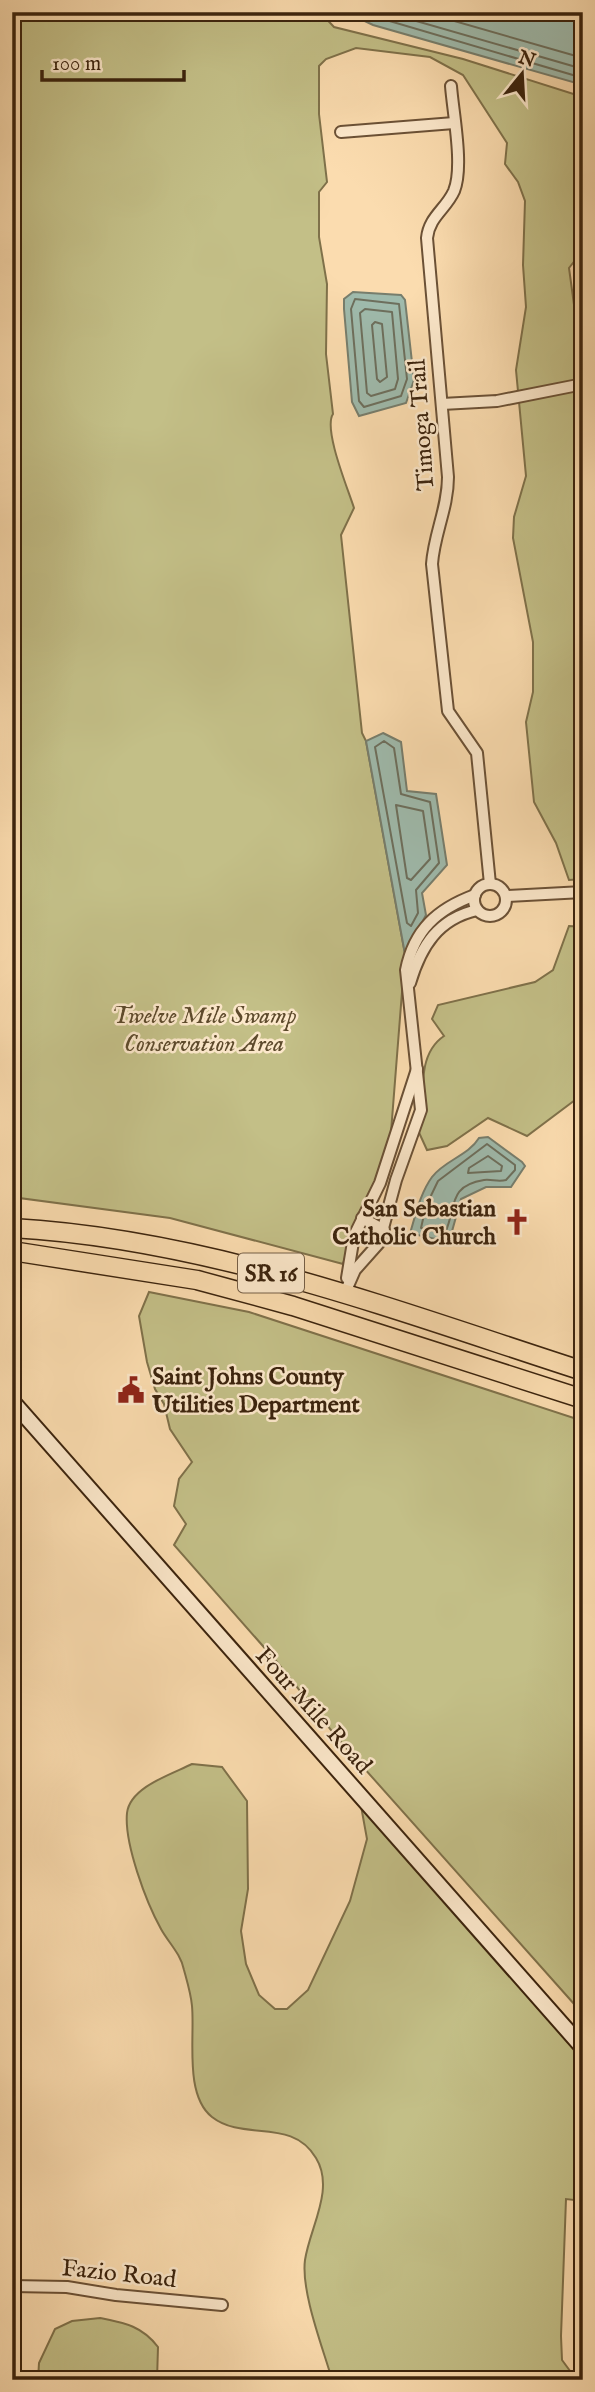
<svg xmlns="http://www.w3.org/2000/svg" width="595" height="2392" font-family="'IM FELL English',serif">
<style>
.green{fill:#c3bf87;stroke:#7f714a;stroke-width:2}
.water{fill:#9fbbad;stroke:#777e6d;stroke-width:2}
.lines{fill:none;stroke-linecap:round;stroke-linejoin:round}
.shore{stroke:#6d6f5d;stroke-width:2}
.minor-casing{stroke:#6b5136;stroke-width:14}
.secondary-casing{stroke:#3b230d;stroke-width:18}
.trunk-casing{stroke:#3b230d;stroke-width:21}
.minor{stroke:#fce8cb;stroke-width:10}
.secondary{stroke:#fce8cb;stroke-width:14}
.trunk{stroke:#fbdcaf;stroke-width:18}
.labels{text-anchor:middle;stroke-width:5;stroke-linejoin:round;paint-order:stroke}
.shield{fill:#fce8cb;stroke:#755e46;stroke-width:2}
.shield-label{font-size:23px;font-weight:bold;fill:#3b230d}
.street-label{font-size:24px;fill:#3b230d;stroke:#fce8cb}
.park-label{font-size:24px;font-style:italic;fill:#5d4a2c;stroke:#fce8cb}
.poi-label{font-size:24px;font-weight:bold;fill:#3b230d;stroke:#fce8cb;text-anchor:end}
</style>
<rect width="100%" height="100%" fill="#fbdcaf"/>
<filter id="stains"><feTurbulence type="fractalNoise" baseFrequency=".00286" numOctaves="4"/><feColorMatrix values="0 0 0 0 .2 0 0 0 0 .09 0 0 0 0 .02 0 0 0 .5 -.17"/></filter>
<radialGradient id="worn" r=".72"><stop offset=".6" stop-color="#630" stop-opacity="0"/><stop offset="1" stop-color="#630" stop-opacity=".3"/></radialGradient>
<g class="green">
<path d="M12,12H320L334,27L463,59L583,97V257L577,258L569,268L578,334L575,361L579,445L583,450V879L569,880L556,843L534,802L526,722L533,692V642L513,538L514,517L526,476L516,370L526,307L523,265L525,201L518,182L505,164L507,143L463,75L430,57L356,48L326,59L319,66V114L327,182L319,192V237L327,284L326,354L333,414C323,429 348,489 354,508L341,535L362,733L366,741L405,954L391,1132L375,1181L357,1217L343,1264L170,1218L12,1197Z"/>
<path d="M569,926L583,927V1094L527,1136L488,1118L447,1146L427,1150L416,1126L426,1104C420,1081 423,1050 444,1036L432,1019L438,1005L535,982L553,970Z"/>
<path d="M149,1292L249,1312L583,1421V2014L339,1740L277,1662L174,1545L186,1524L174,1506L179,1479L192,1462L170,1429L164,1404L155,1389L147,1362L139,1316Z"/>
<path d="M192,1764L222,1767L247,1801L248,1889L241,1931L246,1964L259,1995L275,2009H287L308,1990L350,1901L367,1839L361,1806L583,2056V2201L566,2199L561,2336L562,2360L573,2375L572,2380H335L330,2373C321,2343 301,2290 305,2260C310,2227 335,2189 316,2158C292,2117 244,2142 212,2117C184,2095 195,2037 192,2006C191,1994 187,1981 184,1970C181,1954 168,1942 161,1929C146,1902 124,1843 127,1813C130,1787 172,1774 192,1764Z"/>
<path d="M100,2318C125,2323 142,2326 158,2347L157,2380H38L39,2363L55,2329L72,2321Z"/>
</g>
<g class="water">
<path d="M346,12H583V85L373,25Z"/>
<path d="M353,292L401,295L405,300L414,380L406,403L359,416L352,402L344,309V299Z"/>
<path d="M383,733L401,742L407,791L436,794L447,865L422,893L426,915L405,954L366,741Z"/>
<path d="M488,1137L522,1162L525,1166L511,1187H486L461,1199L449,1242L413,1234L411,1230C416,1213 421,1192 432,1177C445,1160 468,1156 479,1138Z"/>
</g>
<g class="lines">
<g class="shore">
<path d="M359,12L583,78"/>
<path d="M385,12L583,69"/>
<path d="M423,12L583,58"/>
<path d="M355,299L399,304L407,379L401,396L364,407L359,401L351,309Z"/>
<path d="M365,309L392,312L398,379L395,389L371,396L367,393L360,313Z"/>
<path d="M375,322L382,324L387,377L380,382L377,379L372,325Z"/>
<path d="M384,741L394,748L401,794L430,802L439,863L416,890L418,913L411,926L407,923L375,747Z"/>
<path d="M396,805L423,811L430,859L411,880L407,878Z"/>
<path d="M487,1144L515,1165V1170L506,1180C498,1182 491,1179 484,1180C447,1186 457,1207 445,1233L421,1228L426,1206L438,1181Z"/>
<path d="M488,1156L502,1166L501,1171L468,1173L469,1168Z"/>
</g>
<defs>
<g id="minor">
<path d="M451,86C453,113 464,167 454,191C446,209 429,217 427,238L448,477C448,508 434,534 432,564L448,711L477,753L490,884"/>
<path d="M341,132L454,123"/>
<path d="M442,404L497,401L583,384"/>
<circle cx="490" cy="900" r="16"/>
<path d="M506,896L583,892"/>
<path d="M410,983C421,946 438,919 477,910"/>
<path d="M362,1218L384,1230"/>
<path d="M347,1278L354,1236L380,1183L417,1069"/>
<path d="M344,1295L355,1270L379,1243L396,1180L421,1110L406,970C414,930 437,909 475,895"/>
<path d="M12,2286L67,2287L116,2295L222,2305"/>
</g>
<path id="secondary" d="M12,1401L583,2048"/>
<g id="trunk">
<path d="M12,1228C209,1239 397,1311 583,1371"/>
<path d="M12,1251L197,1280L293,1306L583,1399"/>
</g>
</defs>
<use href="#minor" class="minor-casing"/>
<use href="#secondary" class="secondary-casing"/>
<use href="#trunk" class="trunk-casing"/>
<use href="#minor" class="minor"/>
<use href="#secondary" class="secondary"/>
<use href="#trunk" class="trunk"/>
</g>
<defs>
<symbol id="church-bare" viewBox="-9 -9 18 18"><path d="M-1.2-6h2.4v3.5h3.3v2.4h-3.3V6h-2.4V-.1h-3.3v-2.4h3.3Z" fill="#8f2418" stroke="#fce8cb" stroke-width="2.5" paint-order="stroke"/></symbol>
<symbol id="civic-bare" viewBox="-9 -9 18 18"><path d="M-.6-6.5H3V-4.5H.6V-3L4-1V1h2V6H-6V1h2V-1L-.6-3ZM-1.2 2.5V6h2.4V2.5Z" fill="#8f2418" stroke="#fce8cb" stroke-width="2.5" paint-order="stroke"/></symbol>
</defs>
<g fill-rule="evenodd">
<use href="#church-bare" x="498" y="1203" width="38" height="38"/>
<use href="#civic-bare" x="112" y="1371" width="38" height="38"/>
</g>
<g class="labels">
<rect class="shield" x="238" y="1253.5" width="66" height="39" rx="5"/>
<g class="shield-label">
<text x="271" y="1281">SR 16</text>
</g>
<g class="street-label">
<text transform="translate(421 425) rotate(-94)" y="8">Timoga Trail</text>
<text transform="translate(314 1710) rotate(48)" y="8">Four Mile Road</text>
<text transform="translate(119 2273) rotate(6)" y="8">Fazio Road</text>
</g>
<g class="park-label">
<text x="204" y="1023">Twelve Mile Swamp<tspan x="204" dy="28">Conservation Area</tspan></text>
</g>
<g class="poi-label">
<text x="496" y="1216">San Sebastian<tspan x="496" dy="28">Catholic Church</tspan></text>
<text x="152" y="1384" text-anchor="start">Saint Johns County<tspan x="152" dy="28">Utilities Department</tspan></text>
</g>
</g>
<rect width="595" height="2392" fill="none" stroke="#fbdcaf" stroke-width="42"/>
<rect x="14" y="14" width="567" height="2364" fill="none" stroke="#3b230d" stroke-width="3.5"/>
<rect x="21" y="21" width="553" height="2350" fill="none" stroke="#3b230d" stroke-width="2"/>
<g transform="translate(522 74) rotate(18)" stroke="#fce8cb" stroke-width="5" paint-order="stroke">
<path d="M0-5L12 26L0 18L-12 26Z" fill="#3b230d"/>
<text y="-10" font-size="19" font-weight="bold" text-anchor="middle" fill="#3b230d">N</text>
</g>
<path d="M42 70v10h142v-10" fill="none" stroke="#3b230d" stroke-width="3.5"/>
<text x="52" y="70" font-size="21" fill="#3b230d" stroke="#fce8cb" stroke-width="5" paint-order="stroke">100 m</text>
<rect width="100%" height="100%" filter="url(#stains)"/>
<rect width="100%" height="100%" fill="url(#worn)"/>
</svg>
